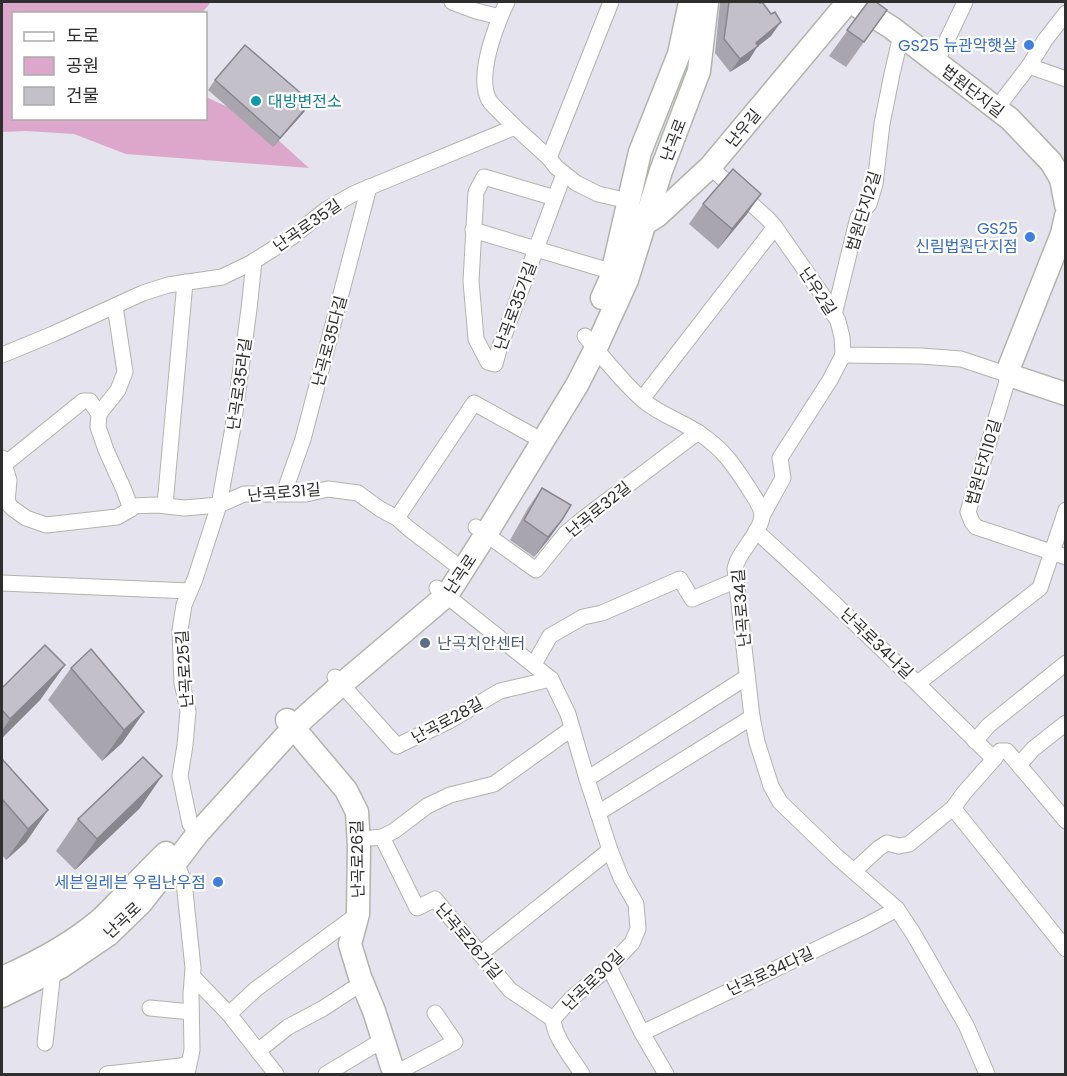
<svg xmlns="http://www.w3.org/2000/svg" width="1067" height="1076" font-family="Poppins,'Noto Sans KR',sans-serif">
<style>
.green{fill:#dda6cb}
.lines{fill:none;stroke-linecap:round;stroke-linejoin:round}
.street-casing{stroke:#b0b5ac;stroke-width:17}
.secondary-casing{stroke:#b0b5ac;stroke-width:25}
.street{stroke:#fff;stroke-width:15}
.secondary{stroke:#fff;stroke-width:22}
.wall{fill:#a8a5ae}
.shaded-wall{fill:#88868d}
.building{fill:#c3c0ca;stroke:#88868d;stroke-width:1.5}
.shop-dot{fill:#3f7fe0;stroke:#fff;stroke-width:2}
.culture-dot{fill:#0f9aa8;stroke:#fff;stroke-width:2}
.service-dot{fill:#5c6f8a;stroke:#fff;stroke-width:2}
.labels{text-anchor:middle;stroke-width:4.5;stroke-linejoin:round;paint-order:stroke}
.shop-label{font-size:16px;fill:#366cbe;stroke:#fff;text-anchor:end}
.street-label{font-size:16px;fill:#2e2e2e;stroke:#fff}
.culture-label{font-size:16px;fill:#0d838f;stroke:#fff;text-anchor:start}
.service-label{font-size:16px;fill:#4e5e75;stroke:#fff;text-anchor:start}
</style>
<rect width="100%" height="100%" fill="#e5e3ed"/>
<path class="green" d="M2,2H211L202,13L14,14V118H206V97L256,120L309,168L126,154L74,134L26,131L2,132Z"/>
<g class="lines">
<defs>
<g id="street">
<path d="M452,2L476,11L500,17"/>
<path d="M507,2C496,25 476,76 489,100C493,107 509,120 515,127"/>
<path d="M936,63L965,2"/>
<path d="M1029,66L1066,79"/>
<path d="M996,109L1029,66L1045,40L1066,13"/>
<path d="M549,158L611,2"/>
<path d="M710,167L767,218L775,227L828,303L838,321L842,337L843,355L921,356L961,359L1009,375L968,512L972,522L976,527L1066,557"/>
<path d="M555,198L484,177L476,192L471,281L476,339L488,362L495,364L499,349L555,198L564,174"/>
<path d="M473,230L613,272"/>
<path d="M115,306L125,372L118,390L99,414L98,427L106,450L124,490L131,509"/>
<path d="M834,315L858,217L869,204L875,184L882,124L892,74L901,35"/>
<path d="M585,336C604,358 622,382 644,401C661,415 681,421 699,433C723,449 733,464 748,487C753,496 762,506 762,516C762,528 743,549 738,560C736,563 736,566 735,569L752,717L757,742L771,786L780,802L836,856L897,909L913,933L966,1025L987,1074"/>
<path d="M2,355L53,334L143,293L168,285L222,277L251,263L292,237L327,209L353,194L515,127L549,158L556,167L576,183L598,194L629,201"/>
<path d="M642,399L775,227"/>
<path d="M2,458L9,480L7,502L12,508L26,518L46,525L117,517L131,509V506L158,505L184,508L219,505L244,494H306L328,489L358,493L380,509L397,518L408,528L463,570"/>
<path d="M5,464L83,401H90L99,414"/>
<path d="M284,493L303,439L369,187"/>
<path d="M165,505L185,282"/>
<path d="M762,516L783,478L780,458L830,380L843,355"/>
<path d="M397,518L474,403L532,435"/>
<path d="M476,527L536,570L566,533L583,519L698,432"/>
<path d="M756,531C838,605 916,682 994,759L1000,751H1007L1066,821"/>
<path d="M2,583L190,591"/>
<path d="M437,588L551,679L568,714L587,779L610,850L621,878L636,904L638,929L632,943L609,967L572,998L553,1019C554,1038 573,1059 582,1074"/>
<path d="M534,664L550,636L583,617L602,613L680,579L692,599L737,580"/>
<path d="M335,677L397,746L449,721L500,691L551,679"/>
<path d="M918,683L1040,588L1066,510"/>
<path d="M975,741L989,725L1066,663"/>
<path d="M1019,765L1033,749L1066,723"/>
<path d="M587,779L747,677"/>
<path d="M953,808L1066,949"/>
<path d="M598,813L752,717"/>
<path d="M198,833L190,824L180,776L185,745L188,711L182,683L180,630L184,605L195,579L219,505L233,427L249,309L254,261"/>
<path d="M382,837L417,908L435,899L510,990L553,1019"/>
<path d="M372,838L382,837L394,831L427,806L450,795L494,784L571,729"/>
<path d="M171,857L176,862L184,882L193,968L191,994L192,1050L187,1074"/>
<path d="M854,871L879,848L887,843L899,846L909,844L953,808L964,793L994,759"/>
<path d="M480,954L610,850"/>
<path d="M609,967L642,1033L666,1074"/>
<path d="M193,977L229,1014L276,1074"/>
<path d="M150,1008L191,1012"/>
<path d="M229,1014L256,989L358,914"/>
<path d="M642,1033L865,926L897,909"/>
<path d="M45,1043L53,971"/>
<path d="M258,1051L288,1027L322,1009L362,983"/>
<path d="M396,1073L455,1042L435,1013"/>
<path d="M107,1074L181,1066L189,1063"/>
<path d="M326,1074L383,1040"/>
</g>
<g id="secondary">
<path d="M854,4L892,28L1010,119L1051,162L1061,179L1066,205"/>
<path d="M1066,216L1062,234L1010,365L1009,375L1066,394"/>
<path d="M641,226L657,216L710,167L848,2"/>
<path d="M602,298L611,278L640,152L679,54L690,2"/>
<path d="M287,720L346,790L357,812L359,846L358,914L350,944L360,977L374,1011L392,1067L397,1074"/>
<path d="M2,978C36,963 72,944 101,919C123,898 144,874 166,853"/>
<path d="M2,996L61,967L108,935L141,903L164,874L176,862L198,833L294,727L342,684L447,595L486,534L577,385L596,348L627,280L661,171L699,71L707,2"/>
</g>
</defs>
<use href="#street" class="street-casing"/>
<use href="#secondary" class="secondary-casing"/>
<use href="#street" class="street"/>
<use href="#secondary" class="secondary"/>
</g>
<g class="wall">
<path d="M720,2H759L771,36L757,47L749,60L730,72L715,53Z"/>
<path d="M868,2L887,10L846,67L829,56Z"/>
<path d="M215,80L311,102L304,112L273,147L208,90Z"/>
<path d="M703,204L747,214L718,249L689,224Z"/>
<path d="M542,488L562,520L548,540L534,557L510,540L528,508Z"/>
<path d="M65,665L40,700L2,738V688Z"/>
<path d="M71,668L144,712L122,743L102,761L48,700Z"/>
<path d="M2,759L48,810L26,842L6,860L2,855Z"/>
<path d="M140,808L75,870L56,851L78,819Z"/>
</g>
<g class="shaded-wall">
<path d="M781,22L771,36L757,47L749,60L730,72L740,59L756,43Z"/>
<path d="M311,102L304,112L273,147L280,138Z"/>
<path d="M761,194L747,214L718,249L732,229Z"/>
<path d="M562,520L548,540L534,557L548,537Z"/>
<path d="M65,665L40,700L2,738V731L10,719Z"/>
<path d="M144,712L122,743L102,761L124,730Z"/>
<path d="M162,776L140,808L75,870L97,839Z"/>
<path d="M48,810L26,842L6,860L28,829Z"/>
</g>
<g class="building">
<path d="M729,2H759L760,3L762,2L771,14L775,12L781,22L756,43L758,46L740,59L724,39Z"/>
<path d="M868,2H876L887,10L864,42L847,30Z"/>
<path d="M245,45L311,102L280,138L215,80Z"/>
<path d="M733,169L761,194L732,229L703,204Z"/>
<path d="M542,488L571,505L562,520L548,537L524,520Z"/>
<path d="M45,645L65,665L10,719L2,710V688Z"/>
<path d="M91,649L144,712L124,730L71,668Z"/>
<path d="M143,757L162,776L97,839L78,819Z"/>
<path d="M2,759L48,810L28,829L2,799Z"/>
</g>
<g class="shop-dot">
<circle cx="1029" cy="45" r="6"/>
<circle cx="1030" cy="237" r="6"/>
<circle cx="218" cy="882" r="6"/>
</g>
<circle class="culture-dot" cx="256" cy="101" r="6"/>
<circle class="service-dot" cx="425" cy="643" r="6"/>
<g class="labels">
<g class="shop-label">
<text x="1017" y="51">GS25 뉴관악햇살</text>
<text x="1018" y="234">GS25<tspan x="1018" dy="18">신림법원단지점</tspan></text>
<text x="206" y="888">세븐일레븐 우림난우점</text>
</g>
<g class="street-label">
<text transform="translate(973 91) rotate(38)" y="6">법원단지길</text>
<text transform="translate(743 128) rotate(-50)" y="6">난우길</text>
<text transform="translate(673 140) rotate(-69)" y="6">난곡로</text>
<text transform="translate(863 211) rotate(-73)" y="6">법원단지2길</text>
<text transform="translate(307 225) rotate(-35)" y="6">난곡로35길</text>
<text transform="translate(818 291) rotate(57)" y="6">난우2길</text>
<text transform="translate(515 306) rotate(-70)" y="6">난곡로35가길</text>
<text transform="translate(329 341) rotate(-75)" y="6">난곡로35다길</text>
<text transform="translate(239 384) rotate(-82)" y="6">난곡로35라길</text>
<text transform="translate(983 462) rotate(-74)" y="6">법원단지10길</text>
<text transform="translate(284 492) rotate(-5)" y="6">난곡로31길</text>
<text transform="translate(598 509) rotate(-39)" y="6">난곡로32길</text>
<text transform="translate(460 574) rotate(-56)" y="6">난곡로</text>
<text transform="translate(741 608) rotate(-95)" y="6">난곡로34길</text>
<text transform="translate(877 643) rotate(44)" y="6">난곡로34나길</text>
<text transform="translate(184 669) rotate(-94)" y="6">난곡로25길</text>
<text transform="translate(447 720) rotate(-28)" y="6">난곡로28길</text>
<text transform="translate(357 859) rotate(-91)" y="6">난곡로26길</text>
<text transform="translate(122 920) rotate(-43)" y="6">난곡로</text>
<text transform="translate(469 941) rotate(50)" y="6">난곡로26가길</text>
<text transform="translate(770 971) rotate(-25)" y="6">난곡로34다길</text>
<text transform="translate(593 980) rotate(-44)" y="6">난곡로30길</text>
</g>
<g class="culture-label">
<text x="268" y="107">대방변전소</text>
</g>
<g class="service-label">
<text x="437" y="649">난곡치안센터</text>
</g>
</g>
<rect width="1067" height="1076" fill="none" stroke="#2e2e2e" stroke-width="6"/>
<rect x="12" y="12" width="195" height="108" fill="#ffffff" stroke="#ababab" stroke-width="1.5"/>
<rect x="24" y="32" width="30" height="9" fill="#ffffff" stroke="#ababab" stroke-width="1.5"/>
<text x="66" y="42" font-size="18" fill="#2e2e2e">도로</text>
<rect x="24" y="57" width="30" height="18" fill="#dda6cb" stroke="#ababab" stroke-width="1.5"/>
<text x="66" y="72" font-size="18" fill="#2e2e2e">공원</text>
<rect x="24" y="87" width="30" height="18" fill="#c3c0ca" stroke="#ababab" stroke-width="1.5"/>
<text x="66" y="102" font-size="18" fill="#2e2e2e">건물</text>
</svg>
